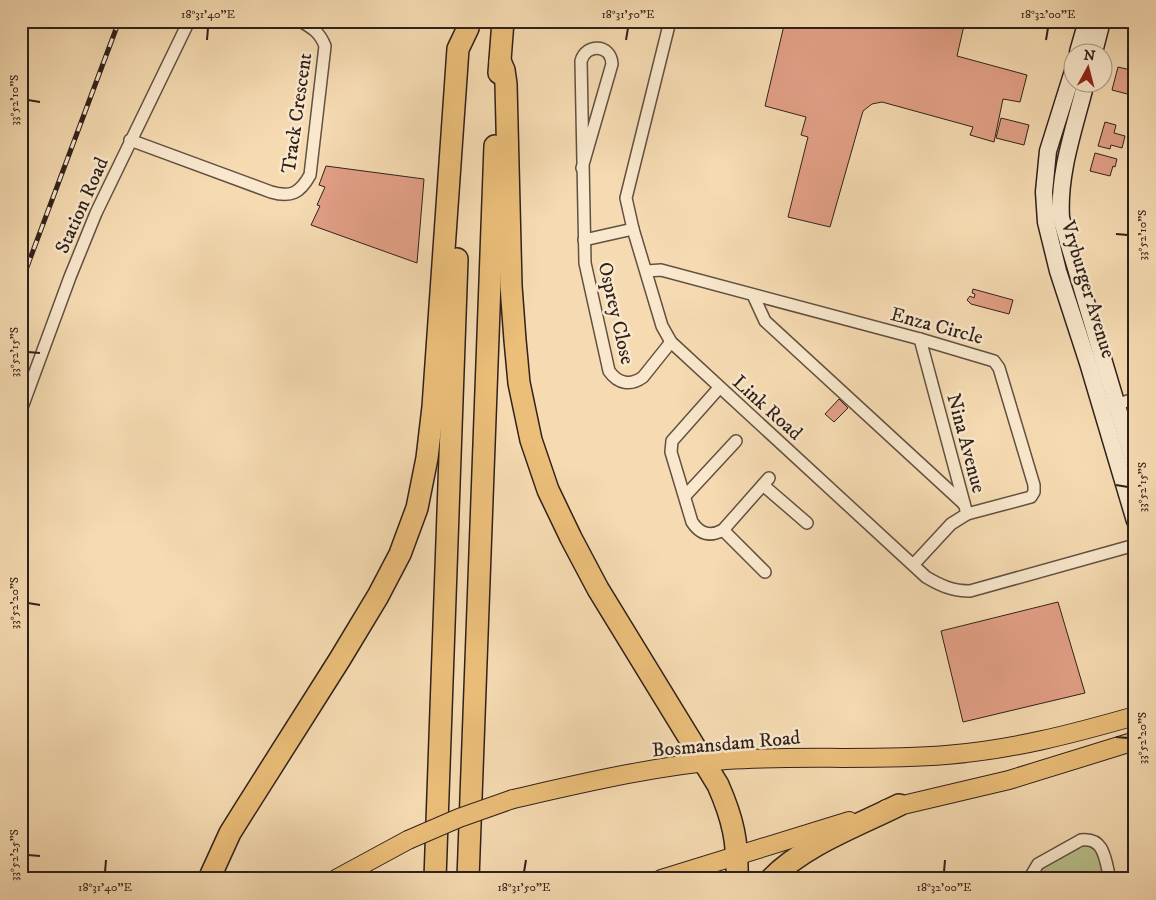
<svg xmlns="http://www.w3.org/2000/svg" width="1156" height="900" font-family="'IM FELL DW Pica',serif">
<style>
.green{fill:#b9c18e;stroke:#747154}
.building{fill:#e3a087;stroke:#30211b}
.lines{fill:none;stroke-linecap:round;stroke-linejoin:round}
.street-casing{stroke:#625041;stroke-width:14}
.secondary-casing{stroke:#30211b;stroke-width:19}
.primary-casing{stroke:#30211b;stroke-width:20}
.highway-casing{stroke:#30211b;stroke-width:24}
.street{stroke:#f9e8cd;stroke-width:11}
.secondary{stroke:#f9e8cd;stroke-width:16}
.primary{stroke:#ebbe79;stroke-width:18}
.highway{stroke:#ebbe79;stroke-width:21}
.rail-casing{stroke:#30211b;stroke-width:5}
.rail{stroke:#f9e8cd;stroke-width:3;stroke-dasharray:9;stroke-linecap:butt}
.primary-bridge-casing{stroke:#30211b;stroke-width:20;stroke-linecap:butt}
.primary-bridge{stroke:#ebbe79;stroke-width:18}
.ticks{fill:none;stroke:#30211b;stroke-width:2}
.labels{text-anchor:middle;stroke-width:5;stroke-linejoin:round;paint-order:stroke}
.street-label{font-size:20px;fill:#30211b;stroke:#f9e8cd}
.neatline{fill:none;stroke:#30211b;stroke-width:2}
.ticks-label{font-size:12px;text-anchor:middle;fill:#30211b}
</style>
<rect width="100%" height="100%" fill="#f6dbb2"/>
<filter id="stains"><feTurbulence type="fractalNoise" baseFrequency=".004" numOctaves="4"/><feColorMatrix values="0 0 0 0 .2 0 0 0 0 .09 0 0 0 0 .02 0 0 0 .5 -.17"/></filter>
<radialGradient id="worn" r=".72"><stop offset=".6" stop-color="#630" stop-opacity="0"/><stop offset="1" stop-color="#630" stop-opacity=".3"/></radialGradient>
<path class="green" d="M1088,843L1097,850L1105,879H1033L1041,867L1083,844Z"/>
<g class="building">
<path d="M785,21H835L847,24V21H965L957,56L1027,75L1020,102L1003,99L994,142L970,135L973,127L882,102L872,104L863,111L830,227L788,217L808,137L801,135L806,117L765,106Z"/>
<path d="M1118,67L1135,71V96L1112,90Z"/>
<path d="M1001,118L1029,125L1024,145L996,138Z"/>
<path d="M1105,122L1116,125L1114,133L1125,136L1122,148L1111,145L1110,149L1098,146Z"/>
<path d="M1095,153L1117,159L1115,167L1113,166L1110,176L1090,171Z"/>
<path d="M326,166L424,179L417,263L311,225L320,206L317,205L325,187L319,185Z"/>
<path d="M973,289L1013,300L1009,314L971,304L967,300L970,296L974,298L975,294L972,293Z"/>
<path d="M839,399L848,408L834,422L825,414Z"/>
<path d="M1058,602L1085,693L963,722L941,631Z"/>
</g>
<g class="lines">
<defs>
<g id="street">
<path d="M670,21L626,198L633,229L662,326L671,342L926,577C941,586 953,591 970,591L1135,545"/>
<path d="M130,140L271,192C291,198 300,193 310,175L325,46C320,33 313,28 300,21"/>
<path d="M582,168L612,64C611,44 586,43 581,61L585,263L609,371C618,384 631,386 643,377L671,342"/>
<path d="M584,240L633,229"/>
<path d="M647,271L661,270L920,339L994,361L999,368L1034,485V492L1031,497L967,514"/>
<path d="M753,295L765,321L964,504"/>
<path d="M719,388L672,441L671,452L692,522C700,534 710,537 723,530L769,478"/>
<path d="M1110,406L1135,399"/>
<path d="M21,410L70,277L96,213L189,21"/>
<path d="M763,485L807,523"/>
<path d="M685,496L736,441"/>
<path d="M723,530L765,572"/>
<path d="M914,564L951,524L967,514L920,339"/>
<path d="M1029,879L1038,864L1081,840C1105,837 1105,860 1110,879"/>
</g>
<g id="secondary">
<path d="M1078,52L1087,21"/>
<path d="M1094,52L1102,21"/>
<path d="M1074,68L1048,151L1044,192L1046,222L1058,271L1088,363L1135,521"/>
<path d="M1086,82C1075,127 1058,172 1061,218L1135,466"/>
</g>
<g id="primary">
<path d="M513,799C583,783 654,766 726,760C799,755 872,761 946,755C1011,750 1072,734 1135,716"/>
<path d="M886,809L1009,780L1135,741"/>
<path d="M336,879L408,840"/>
<path d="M661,879L849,821"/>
</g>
<g id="highway">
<path d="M500,61L504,70L506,84L511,286L515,340L519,383L531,440L548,490L571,538L598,589L718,785C733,819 738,842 737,879"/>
<path d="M499,73L503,21"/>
<path d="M209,879L230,833L245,809L340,659L378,596L400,554L417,508L427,458L433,407L458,49L468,28"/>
<path d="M435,879L457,259"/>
<path d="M468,879L495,146"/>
<path d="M771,879C804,845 857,826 899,805"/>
</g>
</defs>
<use href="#street" class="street-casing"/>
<use href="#secondary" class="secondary-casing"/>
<use href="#primary" class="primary-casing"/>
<use href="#highway" class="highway-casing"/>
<use href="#street" class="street"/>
<use href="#secondary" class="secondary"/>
<use href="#primary" class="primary"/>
<use href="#highway" class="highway"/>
<defs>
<path id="rail" d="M21,283L119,21"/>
</defs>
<use href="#rail" class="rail-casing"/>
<use href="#rail" class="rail"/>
<defs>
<path id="primary-bridge" d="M408,840L459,818L513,799"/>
</defs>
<use href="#primary-bridge" class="primary-bridge-casing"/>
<use href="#primary-bridge" class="primary-bridge"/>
</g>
<path class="ticks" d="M207,40L208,28M626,40L628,28M1046,40L1048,28M28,100L40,102M1116,234L1128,235M28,352L40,353M1116,485L1128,487M28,603L40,605M1116,737L1128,738M28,855L40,856M105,872L106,860M524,872L526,860M944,872L945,860"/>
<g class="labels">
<g class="street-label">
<text transform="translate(296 113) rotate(-82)" y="7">Track Crescent</text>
<text transform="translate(81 205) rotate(-66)" y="7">Station Road</text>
<text transform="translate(1089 289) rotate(73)" y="7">Vryburger Avenue</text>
<text transform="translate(617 313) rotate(77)" y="7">Osprey Close</text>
<text transform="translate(937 325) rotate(15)" y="7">Enza Circle</text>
<text transform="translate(768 407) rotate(42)" y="7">Link Road</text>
<text transform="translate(967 443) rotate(75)" y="7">Nina Avenue</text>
<text transform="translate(726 743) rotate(-5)" y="7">Bosmansdam Road</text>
</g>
</g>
<rect width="1156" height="900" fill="none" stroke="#f6dbb2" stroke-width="55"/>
<g transform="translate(1088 68) rotate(7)"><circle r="24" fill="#f9e8cd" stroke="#a99886"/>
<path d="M0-4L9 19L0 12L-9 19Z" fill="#8f2418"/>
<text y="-8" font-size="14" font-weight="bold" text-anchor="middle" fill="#30211b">N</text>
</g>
<rect x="28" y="28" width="1100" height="844" class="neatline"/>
<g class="ticks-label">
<text x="208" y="18">18°31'40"E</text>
<text x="628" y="18">18°31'50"E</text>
<text x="1048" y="18">18°32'00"E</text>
<text transform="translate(14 100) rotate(-90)" y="4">33°52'10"S</text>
<text transform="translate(1142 235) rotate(-90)" y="4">33°52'10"S</text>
<text transform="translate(14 352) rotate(-90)" y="4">33°52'15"S</text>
<text transform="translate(1142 487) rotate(-90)" y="4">33°52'15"S</text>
<text transform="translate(14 603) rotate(-90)" y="4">33°52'20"S</text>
<text transform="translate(1142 738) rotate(-90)" y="4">33°52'20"S</text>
<text transform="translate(14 855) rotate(-90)" y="4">33°52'25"S</text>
<text x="105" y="891">18°31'40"E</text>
<text x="524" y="891">18°31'50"E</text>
<text x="944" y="891">18°32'00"E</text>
</g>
<rect width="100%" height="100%" filter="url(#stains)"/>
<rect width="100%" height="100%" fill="url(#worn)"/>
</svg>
